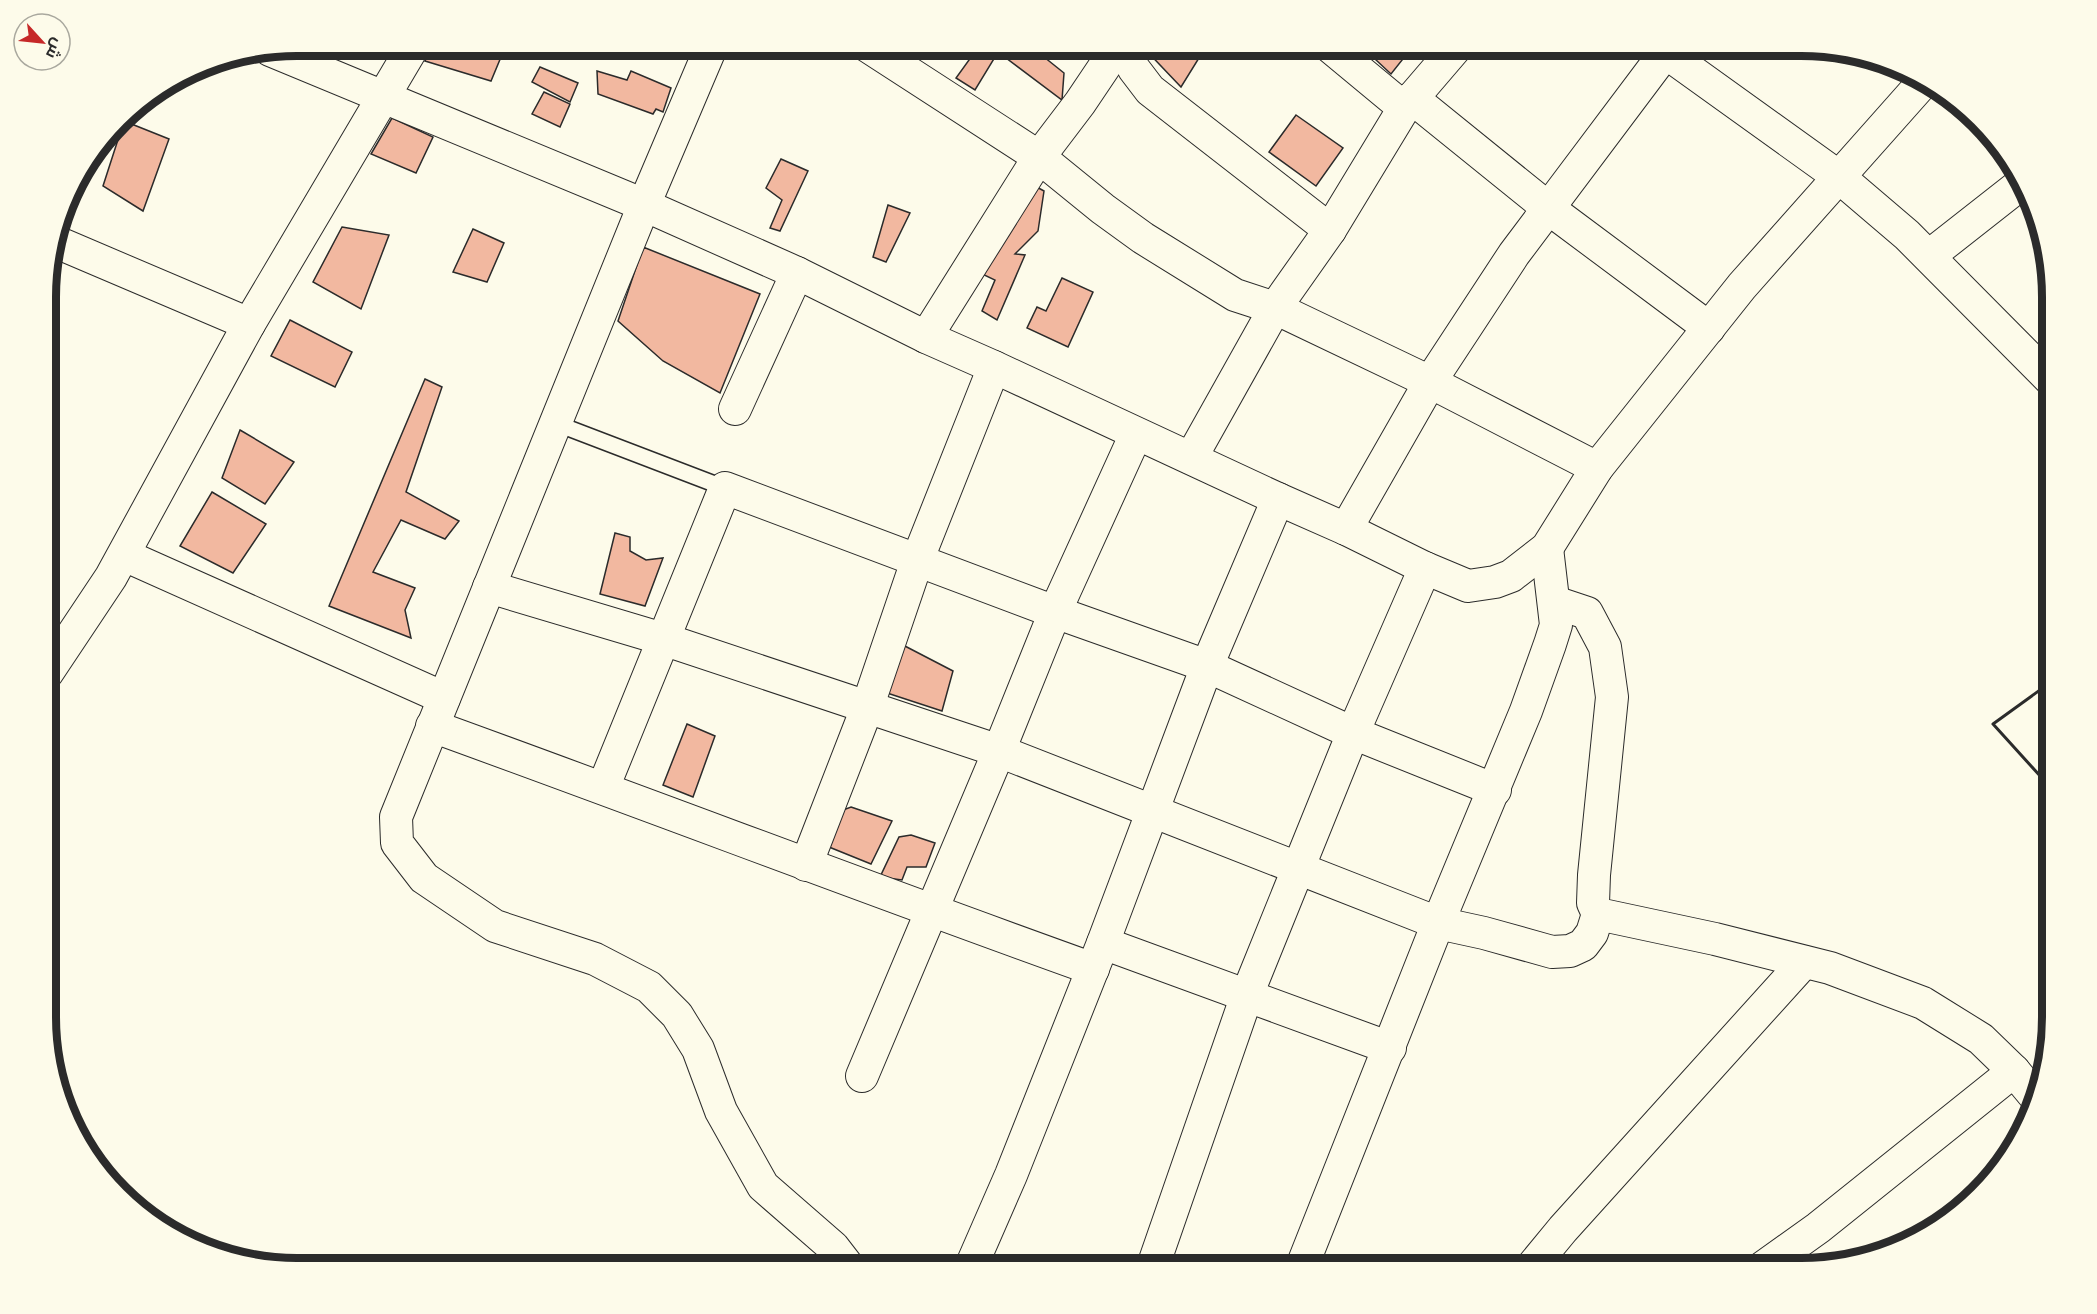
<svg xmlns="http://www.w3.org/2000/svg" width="2097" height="1314" font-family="Cabin,Cairo,sans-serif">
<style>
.building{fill:#f2b8a0;stroke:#2b2b2b;stroke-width:1.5}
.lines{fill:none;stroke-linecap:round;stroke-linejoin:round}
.lane-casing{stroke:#2b2b2b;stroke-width:18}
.street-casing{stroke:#2b2b2b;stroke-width:34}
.lane{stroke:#fdfbea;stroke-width:15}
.street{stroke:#fdfbea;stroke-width:32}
.wall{stroke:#2b2b2b;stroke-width:3}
.rim{fill:none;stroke:#2b2b2b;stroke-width:8}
</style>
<rect width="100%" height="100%" fill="#fdfbea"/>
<g class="building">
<path d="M433,45H506L491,81L425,61Z"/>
<path d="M975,45H1029L1064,73L1062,100L998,52L975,90L956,78L977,49Z"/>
<path d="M1141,45H1207L1181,87Z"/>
<path d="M1360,45H1414L1391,74Z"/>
<path d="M540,67L578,83L570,102L532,82Z"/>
<path d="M597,71L627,80L631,71L671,88L663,112L656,109L653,114L598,94Z"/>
<path d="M544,92L570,104L560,127L532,114Z"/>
<path d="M1296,115L1343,148L1316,186L1269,152Z"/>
<path d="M392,118L433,137L416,173L371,154Z"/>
<path d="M124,121L169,139L143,211L103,186Z"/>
<path d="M781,159L808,171L780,231L770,228L782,200L766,188Z"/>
<path d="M1033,185L1044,191L1038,231L1015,254L1025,255L997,320L982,311L995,280L980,273Z"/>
<path d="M888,205L910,213L886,262L873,257Z"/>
<path d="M342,227L389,235L361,309L313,282Z"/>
<path d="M473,229L504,243L487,282L453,272Z"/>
<path d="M643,247L760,294L720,393L663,361L618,321Z"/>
<path d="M1062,278L1093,292L1068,347L1027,328L1037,307L1046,311Z"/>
<path d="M290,320L352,352L335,387L271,356Z"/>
<path d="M425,379L442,387L406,492L459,521L445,539L401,520L373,572L415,588L405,610L411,638L329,606Z"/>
<path d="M240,430L294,462L265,504L222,478Z"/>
<path d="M212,492L266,524L233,573L180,546Z"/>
<path d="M615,533L630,537V551L646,560L663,558L645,606L600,594Z"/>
<path d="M901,644L953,671L942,711L884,692Z"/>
<path d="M687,724L715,736L693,797L663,785Z"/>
<path d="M851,807L892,821L871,864L829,847L843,810Z"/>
<path d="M911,835L935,843L926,867H907L902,880L880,877L899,837Z"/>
</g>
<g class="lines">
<defs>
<path id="lane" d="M555,423L725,488"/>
<g id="street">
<path d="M712,45L644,205L396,817L397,843L424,878L495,926L595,959L649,987L677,1015L698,1049L721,1111L763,1186L833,1247L850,1269"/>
<path d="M866,45L1039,157L1103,209L1143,238L1235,295L1275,308L1430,382L1597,468"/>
<path d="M1122,45L1134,69L1150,90L1330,230"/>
<path d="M1328,45L1404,108"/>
<path d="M270,50L644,205L797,273L926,337L994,367L1278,499L1346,529L1425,568L1468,586L1495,582L1511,576L1547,548L1597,468L1742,286L1925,80"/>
<path d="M1665,52L1839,177L1907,235L2051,380"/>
<path d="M1412,98L1548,208L1709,328"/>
<path d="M54,241L249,324"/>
<path d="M1929,256L2022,183"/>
<path d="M926,337L1039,157L1080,103L1119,45"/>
<path d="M735,409L797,273"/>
<path d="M1191,458L1275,308L1330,230L1404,108L1458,45"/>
<path d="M1346,529L1430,382L1514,254L1671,45"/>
<path d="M124,555L444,698"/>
<path d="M489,587L663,639L999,751L1438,923L1484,933L1552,952L1570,951L1583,945L1592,933L1598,914"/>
<path d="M1554,602L1587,613L1605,647L1612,697L1594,875L1593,903L1598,914L1715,939L1830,968L1923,1003L1981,1039L2014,1071L2038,1100"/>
<path d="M47,673L111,577L249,324L414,45"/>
<path d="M432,726C653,806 872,890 1093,969"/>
<path d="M603,788L725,488L1055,612L1207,666L1353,733L1495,790"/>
<path d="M806,865L867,708L917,561L994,367"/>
<path d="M1103,943L1390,1048"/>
<path d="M862,1076L999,751L1055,612L1136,434"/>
<path d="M1762,1268L1818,1228L2014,1071"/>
<path d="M970,1269L1011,1175L1103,943L1207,666L1278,499"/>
<path d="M1152,1269L1247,995L1353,733L1425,568"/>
<path d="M1301,1269L1438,923L1526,711L1550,644L1556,625L1547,548"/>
<path d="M1530,1269L1563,1229L1804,962"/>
</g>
</defs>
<use href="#lane" class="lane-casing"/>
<use href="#street" class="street-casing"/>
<use href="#lane" class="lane"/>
<use href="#street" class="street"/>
<path class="wall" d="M2051,682L1993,724L2051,788"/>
</g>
<path d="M0 0H2097V1314H0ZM297 56H1801A241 241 0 0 1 2042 297V1017A241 241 0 0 1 1801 1258H297A241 241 0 0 1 56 1017V297A241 241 0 0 1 297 56Z" fill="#fdfbea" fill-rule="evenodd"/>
<path class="rim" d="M297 56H1801A241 241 0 0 1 2042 297V1017A241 241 0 0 1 1801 1258H297A241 241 0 0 1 56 1017V297A241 241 0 0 1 297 56Z"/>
<g transform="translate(42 42) rotate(117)"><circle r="28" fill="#fdfbea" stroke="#a9a89e" stroke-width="1.5"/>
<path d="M0-4.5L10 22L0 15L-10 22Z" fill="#c62828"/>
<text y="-9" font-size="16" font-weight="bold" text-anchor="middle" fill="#2b2b2b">ش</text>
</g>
</svg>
